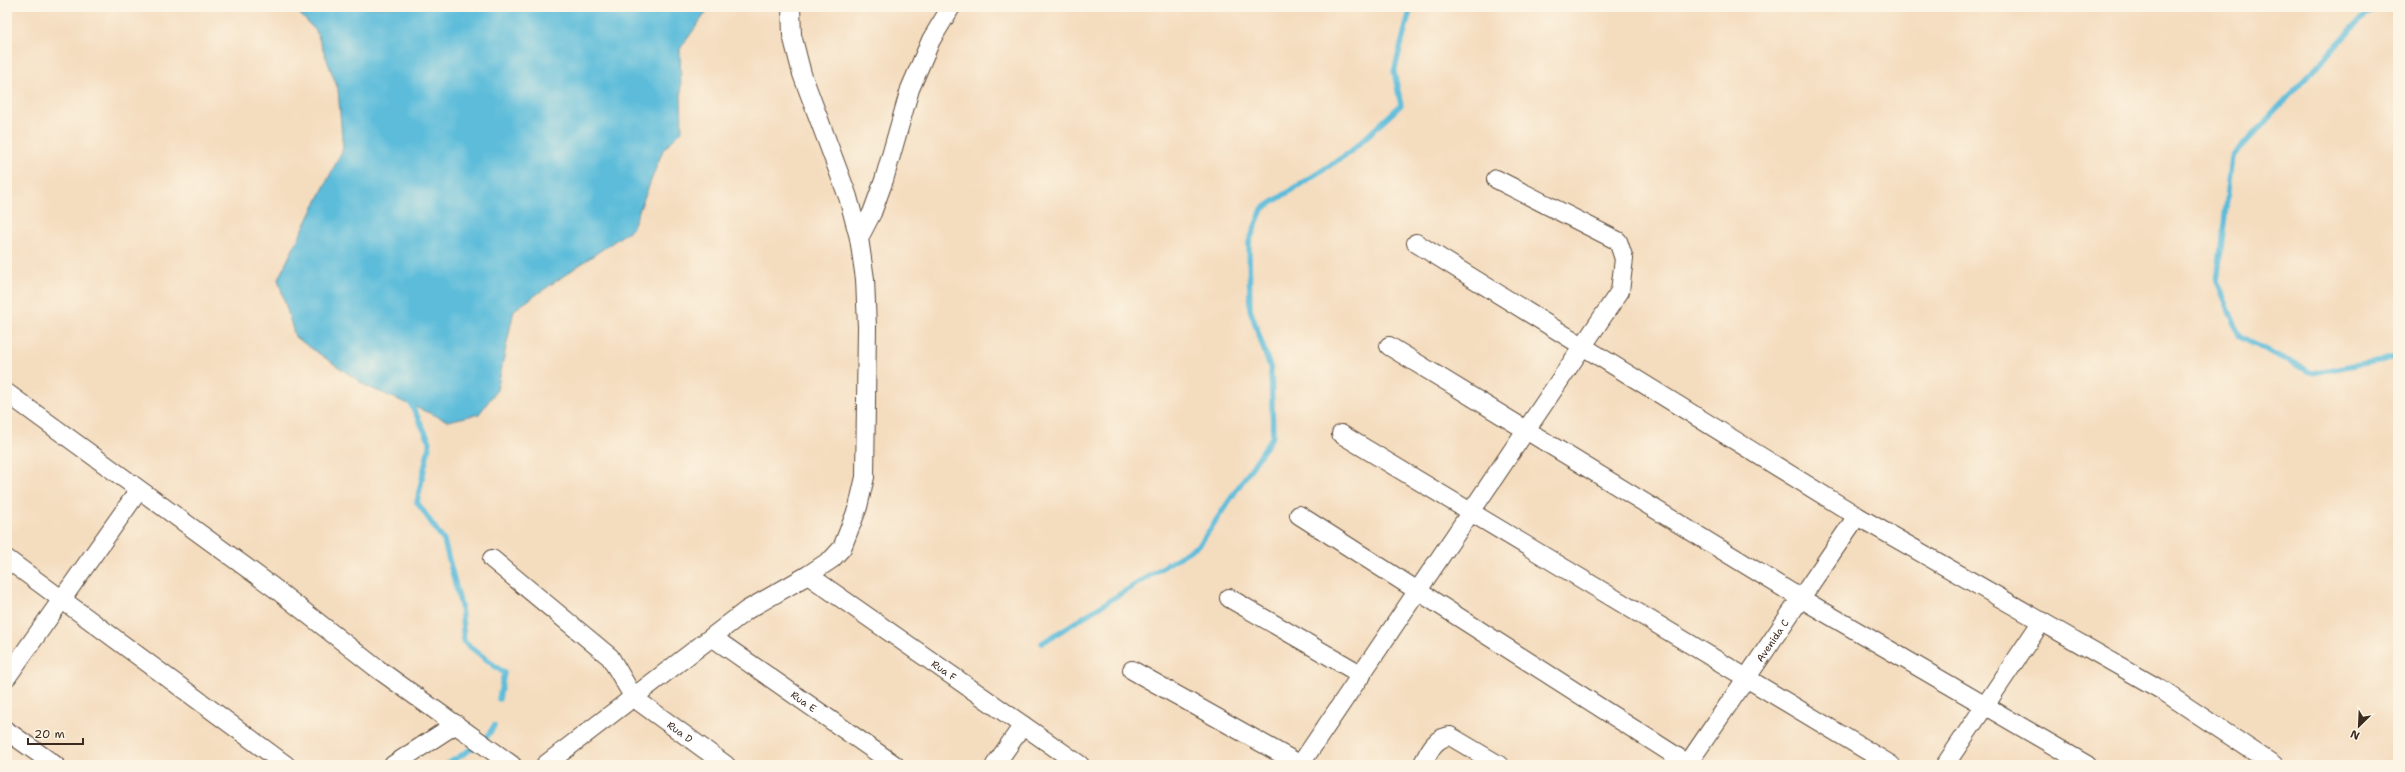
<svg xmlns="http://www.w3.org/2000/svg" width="2405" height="772" font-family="'Shantell Sans',sans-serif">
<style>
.water{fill:#5cbcda;stroke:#4c737c}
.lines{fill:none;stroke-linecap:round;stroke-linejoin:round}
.stream{stroke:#5cbcda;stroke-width:5.5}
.street-casing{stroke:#574536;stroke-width:20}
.street{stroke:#fff;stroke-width:18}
.labels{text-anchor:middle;stroke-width:4;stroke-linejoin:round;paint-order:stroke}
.street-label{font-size:10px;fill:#3b2a1e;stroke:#fcf5e5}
</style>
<rect width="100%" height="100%" fill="#fcf5e5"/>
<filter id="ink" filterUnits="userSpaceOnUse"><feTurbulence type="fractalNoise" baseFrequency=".025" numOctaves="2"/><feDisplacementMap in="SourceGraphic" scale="8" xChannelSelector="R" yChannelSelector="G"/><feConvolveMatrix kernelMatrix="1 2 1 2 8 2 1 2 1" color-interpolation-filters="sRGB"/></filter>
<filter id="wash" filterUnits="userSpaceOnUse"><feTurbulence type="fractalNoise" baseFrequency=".012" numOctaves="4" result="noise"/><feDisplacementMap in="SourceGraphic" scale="16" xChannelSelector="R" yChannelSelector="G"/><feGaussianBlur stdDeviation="0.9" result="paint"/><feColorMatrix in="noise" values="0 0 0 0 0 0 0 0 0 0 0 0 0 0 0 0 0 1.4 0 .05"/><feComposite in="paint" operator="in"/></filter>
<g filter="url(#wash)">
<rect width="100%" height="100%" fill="#f4dcbe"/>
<path class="water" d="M293,7H710L680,49L682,131L663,150L632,229L514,310L497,390L479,414L448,421L366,386L295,337L278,279L343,149L338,89L316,31Z"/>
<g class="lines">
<g class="stream">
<path d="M2377,7L2363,17L2232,157L2217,281L2240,337L2312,373L2398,357"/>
<path d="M408,398L430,442L417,502L444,541L461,606L464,642L504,673L499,699"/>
<path d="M1042,643L1200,544L1273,436L1271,370L1250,309L1249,242L1262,209L1349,153L1401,105L1394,72L1411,7"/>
<path d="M446,765L485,740L494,726"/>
</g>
</g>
</g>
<g filter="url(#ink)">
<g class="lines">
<defs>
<g id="street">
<path d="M859,238L872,213L884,180L910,89L931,40L951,7"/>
<path d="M1416,243L1857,516L2163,691L2274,765"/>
<path d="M1389,346L1800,598L2087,765"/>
<path d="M7,393L273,587L375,667L512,765"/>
<path d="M1341,434L1891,765"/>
<path d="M1299,515L1690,765"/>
<path d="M7,559L286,765"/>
<path id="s1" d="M492,559L610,657L634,698L726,765"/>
<path id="s2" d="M808,575L1080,765"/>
<path d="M1229,598L1362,675"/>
<path id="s3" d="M712,637L895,765"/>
<path d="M1132,670L1301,765"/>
<path d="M7,677L139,490"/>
<path d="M7,731L55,765"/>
<path d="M393,765L456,724"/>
<path d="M545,765L747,610L808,575L832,559L842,548L858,507L865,477L867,327L865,279L859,238L848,197L802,74L792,35L791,7"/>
<path d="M995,765L1023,725"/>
<path d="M1300,765L1620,291L1624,259L1618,241L1496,179"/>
<path d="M1422,765C1429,752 1434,738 1450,736L1499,765"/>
<path id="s4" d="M1687,765L1857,516"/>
<path d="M1945,765L2042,621"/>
</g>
</defs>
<use href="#street" class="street-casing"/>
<use href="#street" class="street"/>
</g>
</g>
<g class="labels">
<g class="street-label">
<text dy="4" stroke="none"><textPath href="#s4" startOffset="151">Avenida C</textPath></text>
<text dy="4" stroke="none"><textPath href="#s2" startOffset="166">Rua F</textPath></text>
<text dy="4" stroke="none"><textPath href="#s3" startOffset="112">Rua E</textPath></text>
<text dy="4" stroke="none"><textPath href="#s1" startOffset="258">Rua D</textPath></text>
</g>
</g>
<rect width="2405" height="772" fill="none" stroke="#fcf5e5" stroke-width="24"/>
<g transform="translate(2359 726) rotate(204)" stroke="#fcf5e5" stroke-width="3" paint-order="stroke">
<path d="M0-3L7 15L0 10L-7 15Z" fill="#3b2a1e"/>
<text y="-6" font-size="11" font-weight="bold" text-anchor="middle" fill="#3b2a1e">N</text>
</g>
<path d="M28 738v6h55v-6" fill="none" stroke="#3b2a1e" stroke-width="2"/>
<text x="34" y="738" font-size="12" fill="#3b2a1e" stroke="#fcf5e5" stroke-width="3" paint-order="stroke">20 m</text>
</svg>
